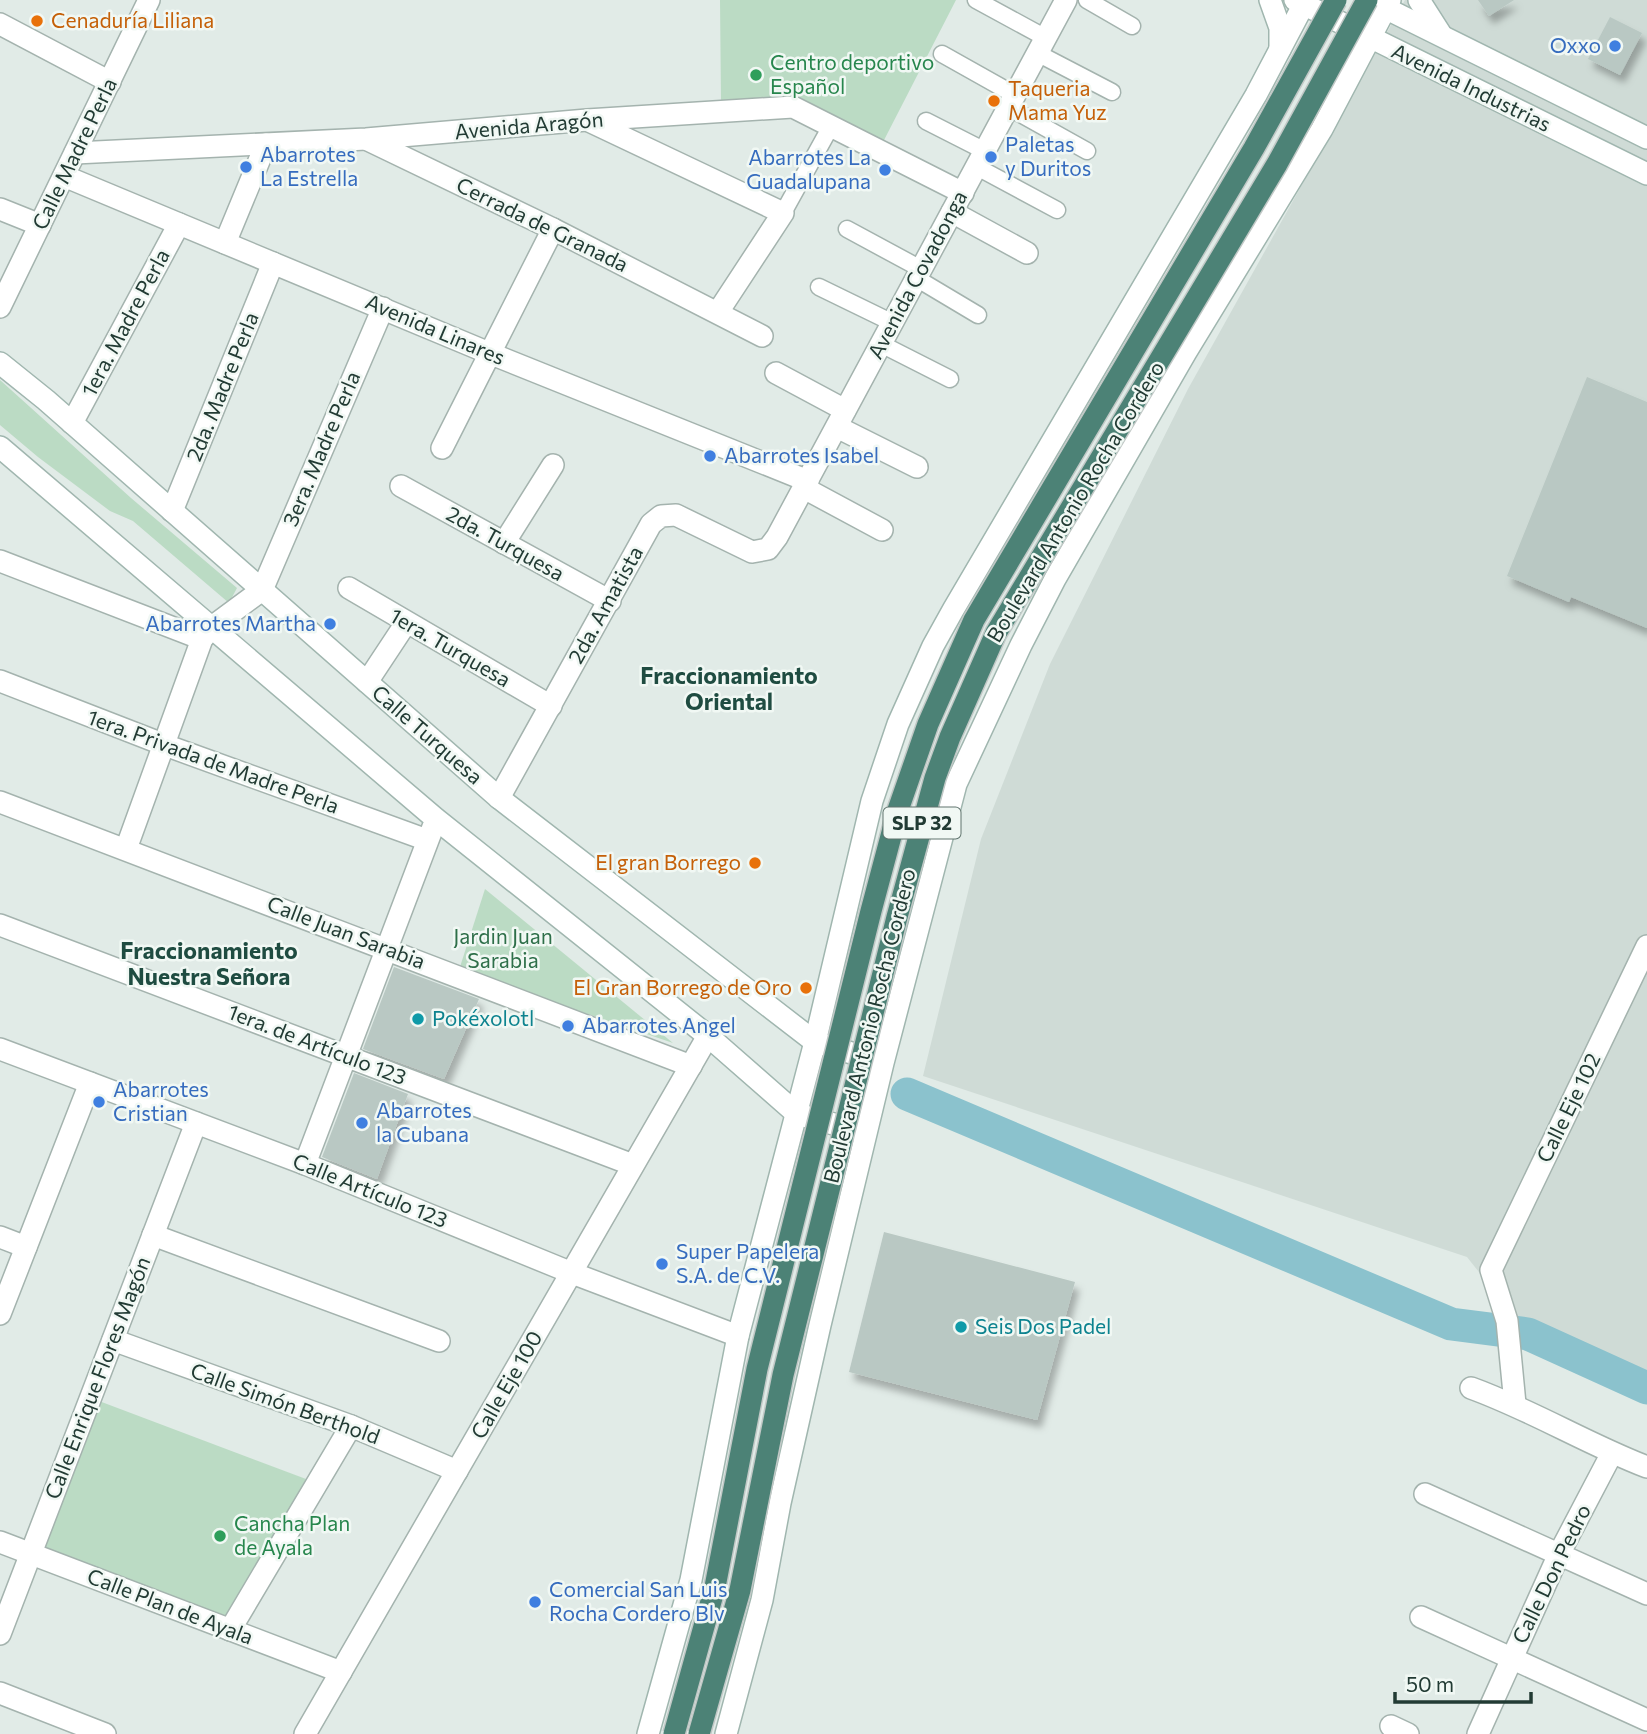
<svg xmlns="http://www.w3.org/2000/svg" width="1647" height="1734" font-family="Commissioner,sans-serif">
<style>
.built{fill:#cfdbd6}
.green{fill:#bbdbc4}
.lines{fill:none;stroke-linecap:round;stroke-linejoin:round}
.river{stroke:#8bc2cd;stroke-width:33}
.building{fill:#b9c8c3;filter:url(#shadow)}
.pedestrian-casing{stroke:#a4b3ae;stroke-width:19}
.minor-casing{stroke:#a4b3ae;stroke-width:24}
.secondary-casing{stroke:#a0b6af;stroke-width:24}
.pedestrian{stroke:#fff;stroke-width:16}
.minor{stroke:#fff;stroke-width:21}
.secondary{stroke:#fff;stroke-width:21}
.trunk-bridge-casing{stroke:#c1c8c6;stroke-width:24;stroke-linecap:butt}
.trunk-bridge{stroke:#4c8276;stroke-width:21}
.food-dot{fill:#e8710a;stroke:#f1f8f4;stroke-width:2.5}
.shop-dot{fill:#3f7fe0;stroke:#f1f8f4;stroke-width:2.5}
.leisure-dot{fill:#2e9e5b;stroke:#f1f8f4;stroke-width:2.5}
.culture-dot{fill:#0f9aa8;stroke:#f1f8f4;stroke-width:2.5}
.labels{text-anchor:middle;stroke-width:5;stroke-linejoin:round;paint-order:stroke}
.shield{fill:#f1f8f4;stroke:#60746e;stroke-width:2}
.shield-label{font-size:19px;font-weight:bold;fill:#223b34}
.food-label{font-size:21px;fill:#c56008;stroke:#f1f8f4;text-anchor:start}
.shop-label{font-size:21px;fill:#366cbe;stroke:#f1f8f4;text-anchor:start}
.leisure-label{font-size:21px;fill:#27864d;stroke:#f1f8f4;text-anchor:start}
.street-label{font-size:21px;fill:#223b34;stroke:#f1f8f4}
.park-label{font-size:21px;fill:#2e6f49;stroke:#f1f8f4}
.culture-label{font-size:21px;fill:#0d838f;stroke:#f1f8f4;text-anchor:start}
.neighbourhood-label{font-size:23px;font-weight:bold;fill:#1f4c41;stroke:#f1f8f4}
</style>
<defs>
<filter id="shadow"><feDropShadow dx="4.5" dy="8" stdDeviation="3.5" flood-color="#0004"/></filter>
</defs>
<rect width="100%" height="100%" fill="#e1ebe7"/>
<path class="built" d="M1405,0H1647V1388L1528,1334L1467,1257L923,1076L981,839L1050,664L1188,389Z"/>
<g class="green">
<path d="M720,0H956L882,144L793,98L721,103Z"/>
<path d="M0,380L131,498L237,588L229,603L133,521L110,511L38,457L0,425Z"/>
<path d="M485,889L673,1043L459,970Z"/>
<path d="M99,1401L306,1479L227,1619L41,1550Z"/>
</g>
<g class="lines">
<path class="river" d="M907,1094L1451,1324L1528,1334L1647,1388"/>
</g>
<g class="building">
<path d="M1478,0H1514L1489,16Z"/>
<path d="M1610,17L1642,33L1620,75L1588,59Z"/>
<path d="M1587,377L1647,402V628L1571,597L1569,602L1507,576Z"/>
<path d="M394,967L479,999L444,1079L363,1049Z"/>
<path d="M354,1073L408,1094L377,1179L322,1157Z"/>
<path d="M884,1232L1075,1282L1037,1420L849,1372Z"/>
</g>
<g class="lines">
<defs>
<g id="pedestrian">
<path d="M976,0L1046,38"/>
<path d="M1087,0L1132,26"/>
<path d="M1037,53L1112,92"/>
<path d="M942,54L1015,95"/>
<path d="M1008,107L1087,151"/>
<path d="M926,121L985,151"/>
<path d="M977,167L1057,210"/>
<path d="M783,213L831,126"/>
<path d="M847,229L921,269"/>
<path d="M916,278L978,315"/>
<path d="M819,287L893,323"/>
<path d="M881,344L950,379"/>
</g>
<g id="minor">
<path d="M0,24L110,82"/>
<path d="M589,121L783,213L718,312"/>
<path d="M368,140L553,229L762,336"/>
<path d="M75,153L366,139L587,120L793,107L963,193"/>
<path d="M64,176L489,353L808,481"/>
<path d="M0,209L40,225"/>
<path d="M952,212L1027,253"/>
<path d="M225,243L266,144"/>
<path d="M0,307L149,0"/>
<path d="M776,373L845,410"/>
<path d="M72,423L179,224"/>
<path d="M837,427L917,467"/>
<path d="M442,448L553,229"/>
<path d="M401,486L610,601"/>
<path d="M804,488L882,530"/>
<path d="M172,511L273,263"/>
<path d="M504,543L553,465"/>
<path d="M0,561L202,639"/>
<path d="M349,588L551,706"/>
<path d="M0,681L165,745L427,840"/>
<path d="M367,682L406,623"/>
<path d="M499,798L651,524L661,516L676,515L752,552L768,549L777,537L1066,0"/>
<path d="M0,802L691,1066"/>
<path d="M126,849L202,639L212,627L262,590L383,308"/>
<path d="M0,925L633,1165"/>
<path d="M0,1049L305,1164L572,1273L738,1336"/>
<path d="M305,1164L433,827"/>
<path d="M153,1235L439,1341"/>
<path d="M0,1237L26,1247"/>
<path d="M0,1314L90,1083"/>
<path d="M113,1340L351,1426L457,1471"/>
<path d="M1471,1388C1532,1410 1587,1444 1647,1467"/>
<path d="M1515,1404L1507,1321L1491,1270L1647,946"/>
<path d="M1425,1494L1647,1594"/>
<path d="M0,1542L341,1672"/>
<path d="M1421,1617L1647,1720"/>
<path d="M230,1630L351,1426"/>
<path d="M0,1634L196,1123"/>
<path d="M0,1693L105,1734"/>
<path d="M1391,1726L1408,1734"/>
<path d="M305,1734L708,1036"/>
<path d="M1478,1734L1559,1554L1612,1453"/>
</g>
<g id="secondary">
<path d="M1270,0L1280,28V49"/>
<path d="M1295,0L1647,174"/>
<path d="M1419,0L1440,33"/>
<path d="M1373,2L1647,138"/>
<path d="M0,363L46,400L499,798L815,1042L878,1061"/>
<path d="M0,447L436,819L708,1036L797,1114L863,1132"/>
<path d="M648,1734L691,1580L738,1336L815,1042L872,801L898,724L933,646L953,610L1256,95L1306,0"/>
<path d="M726,1734L762,1600L780,1503L820,1325L883,1063L956,784L1021,645L1055,579L1186,352L1322,129L1390,0"/>
</g>
</defs>
<use href="#pedestrian" class="pedestrian-casing"/>
<use href="#minor" class="minor-casing"/>
<use href="#secondary" class="secondary-casing"/>
<use href="#pedestrian" class="pedestrian"/>
<use href="#minor" class="minor"/>
<use href="#secondary" class="secondary"/>
<defs>
<g id="trunk-bridge">
<path d="M674,1734L715,1587L757,1369L871,911L898,810L928,724L974,620L1254,148L1336,0"/>
<path d="M699,1734L740,1590L783,1375L897,917L935,778L950,737L996,633L1277,164L1367,0"/>
</g>
</defs>
<use href="#trunk-bridge" class="trunk-bridge-casing"/>
<use href="#trunk-bridge" class="trunk-bridge"/>
</g>
<g class="food-dot">
<circle cx="37" cy="21" r="7"/>
<circle cx="994" cy="101" r="7"/>
<circle cx="755" cy="863" r="7"/>
<circle cx="806" cy="988" r="7"/>
</g>
<g class="shop-dot">
<circle cx="1615" cy="46" r="7"/>
<circle cx="991" cy="157" r="7"/>
<circle cx="246" cy="167" r="7"/>
<circle cx="885" cy="170" r="7"/>
<circle cx="710" cy="456" r="7"/>
<circle cx="330" cy="624" r="7"/>
<circle cx="568" cy="1026" r="7"/>
<circle cx="99" cy="1102" r="7"/>
<circle cx="362" cy="1123" r="7"/>
<circle cx="662" cy="1264" r="7"/>
<circle cx="535" cy="1602" r="7"/>
</g>
<g class="leisure-dot">
<circle cx="756" cy="75" r="7"/>
<circle cx="220" cy="1536" r="7"/>
</g>
<g class="culture-dot">
<circle cx="418" cy="1019" r="7"/>
<circle cx="961" cy="1327" r="7"/>
</g>
<g class="labels">
<rect class="shield" x="883.5" y="807.5" width="77" height="31" rx="5"/>
<g class="shield-label">
<text x="922" y="830">SLP 32</text>
</g>
<g class="food-label">
<text x="51" y="28">Cenaduría Liliana</text>
<text x="1008" y="96">Taqueria<tspan x="1008" dy="24">Mama Yuz</tspan></text>
<text x="741" y="870" text-anchor="end">El gran Borrego</text>
<text x="792" y="995" text-anchor="end">El Gran Borrego de Oro</text>
</g>
<g class="shop-label">
<text x="1601" y="53" text-anchor="end">Oxxo</text>
<text x="1005" y="152">Paletas<tspan x="1005" dy="24">y Duritos</tspan></text>
<text x="260" y="162">Abarrotes<tspan x="260" dy="24">La Estrella</tspan></text>
<text x="871" y="165" text-anchor="end">Abarrotes La<tspan x="871" dy="24">Guadalupana</tspan></text>
<text x="724" y="463">Abarrotes Isabel</text>
<text x="316" y="631" text-anchor="end">Abarrotes Martha</text>
<text x="582" y="1033">Abarrotes Angel</text>
<text x="113" y="1097">Abarrotes<tspan x="113" dy="24">Cristian</tspan></text>
<text x="376" y="1118">Abarrotes<tspan x="376" dy="24">la Cubana</tspan></text>
<text x="676" y="1259">Super Papelera<tspan x="676" dy="24">S.A. de C.V.</tspan></text>
<text x="549" y="1597">Comercial San Luis<tspan x="549" dy="24">Rocha Cordero Blv</tspan></text>
</g>
<g class="leisure-label">
<text x="770" y="70">Centro deportivo<tspan x="770" dy="24">Español</tspan></text>
<text x="234" y="1531">Cancha Plan<tspan x="234" dy="24">de Ayala</tspan></text>
</g>
<g class="street-label">
<text transform="translate(1471 88) rotate(26)" y="7">Avenida Industrias</text>
<text transform="translate(529 126) rotate(-5)" y="7">Avenida Aragón</text>
<text transform="translate(75 154) rotate(-64)" y="7">Calle Madre Perla</text>
<text transform="translate(542 225) rotate(26)" y="7">Cerrada de Granada</text>
<text transform="translate(918 275) rotate(-62)" y="7">Avenida Covadonga</text>
<text transform="translate(126 323) rotate(-62)" y="7">1era. Madre Perla</text>
<text transform="translate(435 330) rotate(23)" y="7">Avenida Linares</text>
<text transform="translate(223 387) rotate(-68)" y="7">2da. Madre Perla</text>
<text transform="translate(322 449) rotate(-67)" y="7">3era. Madre Perla</text>
<text transform="translate(1076 502) rotate(-59)" y="7">Boulevard Antonio Rocha Cordero</text>
<text transform="translate(505 544) rotate(29)" y="7">2da. Turquesa</text>
<text transform="translate(606 605) rotate(-61)" y="7">2da. Amatista</text>
<text transform="translate(450 648) rotate(30)" y="7">1era. Turquesa</text>
<text transform="translate(427 735) rotate(41)" y="7">Calle Turquesa</text>
<text transform="translate(213 762) rotate(20)" y="7">1era. Privada de Madre Perla</text>
<text transform="translate(346 933) rotate(21)" y="7">Calle Juan Sarabia</text>
<text transform="translate(870 1026) rotate(-76)" y="7">Boulevard Antonio Rocha Cordero</text>
<text transform="translate(317 1045) rotate(21)" y="7">1era. de Artículo 123</text>
<text transform="translate(1569 1108) rotate(-64)" y="7">Calle Eje 102</text>
<text transform="translate(370 1191) rotate(22)" y="7">Calle Artículo 123</text>
<text transform="translate(98 1378) rotate(-69)" y="7">Calle Enrique Flores Magón</text>
<text transform="translate(507 1385) rotate(-60)" y="7">Calle Eje 100</text>
<text transform="translate(285 1404) rotate(20)" y="7">Calle Simón Berthold</text>
<text transform="translate(1552 1574) rotate(-64)" y="7">Calle Don Pedro</text>
<text transform="translate(170 1607) rotate(21)" y="7">Calle Plan de Ayala</text>
</g>
<g class="park-label">
<text x="503" y="944">Jardin Juan<tspan x="503" dy="24">Sarabia</tspan></text>
</g>
<g class="culture-label">
<text x="432" y="1026">Pokéxolotl</text>
<text x="975" y="1334">Seis Dos Padel</text>
</g>
<g class="neighbourhood-label">
<text x="729" y="684">Fraccionamiento<tspan x="729" dy="26">Oriental</tspan></text>
<text x="209" y="959">Fraccionamiento<tspan x="209" dy="26">Nuestra Señora</tspan></text>
</g>
</g>
<path d="M1395 1692v10h136v-10" fill="none" stroke="#223b34" stroke-width="3.5"/>
<text x="1406" y="1692" font-size="21" fill="#223b34" stroke="#f1f8f4" stroke-width="5" paint-order="stroke">50 m</text>
</svg>
